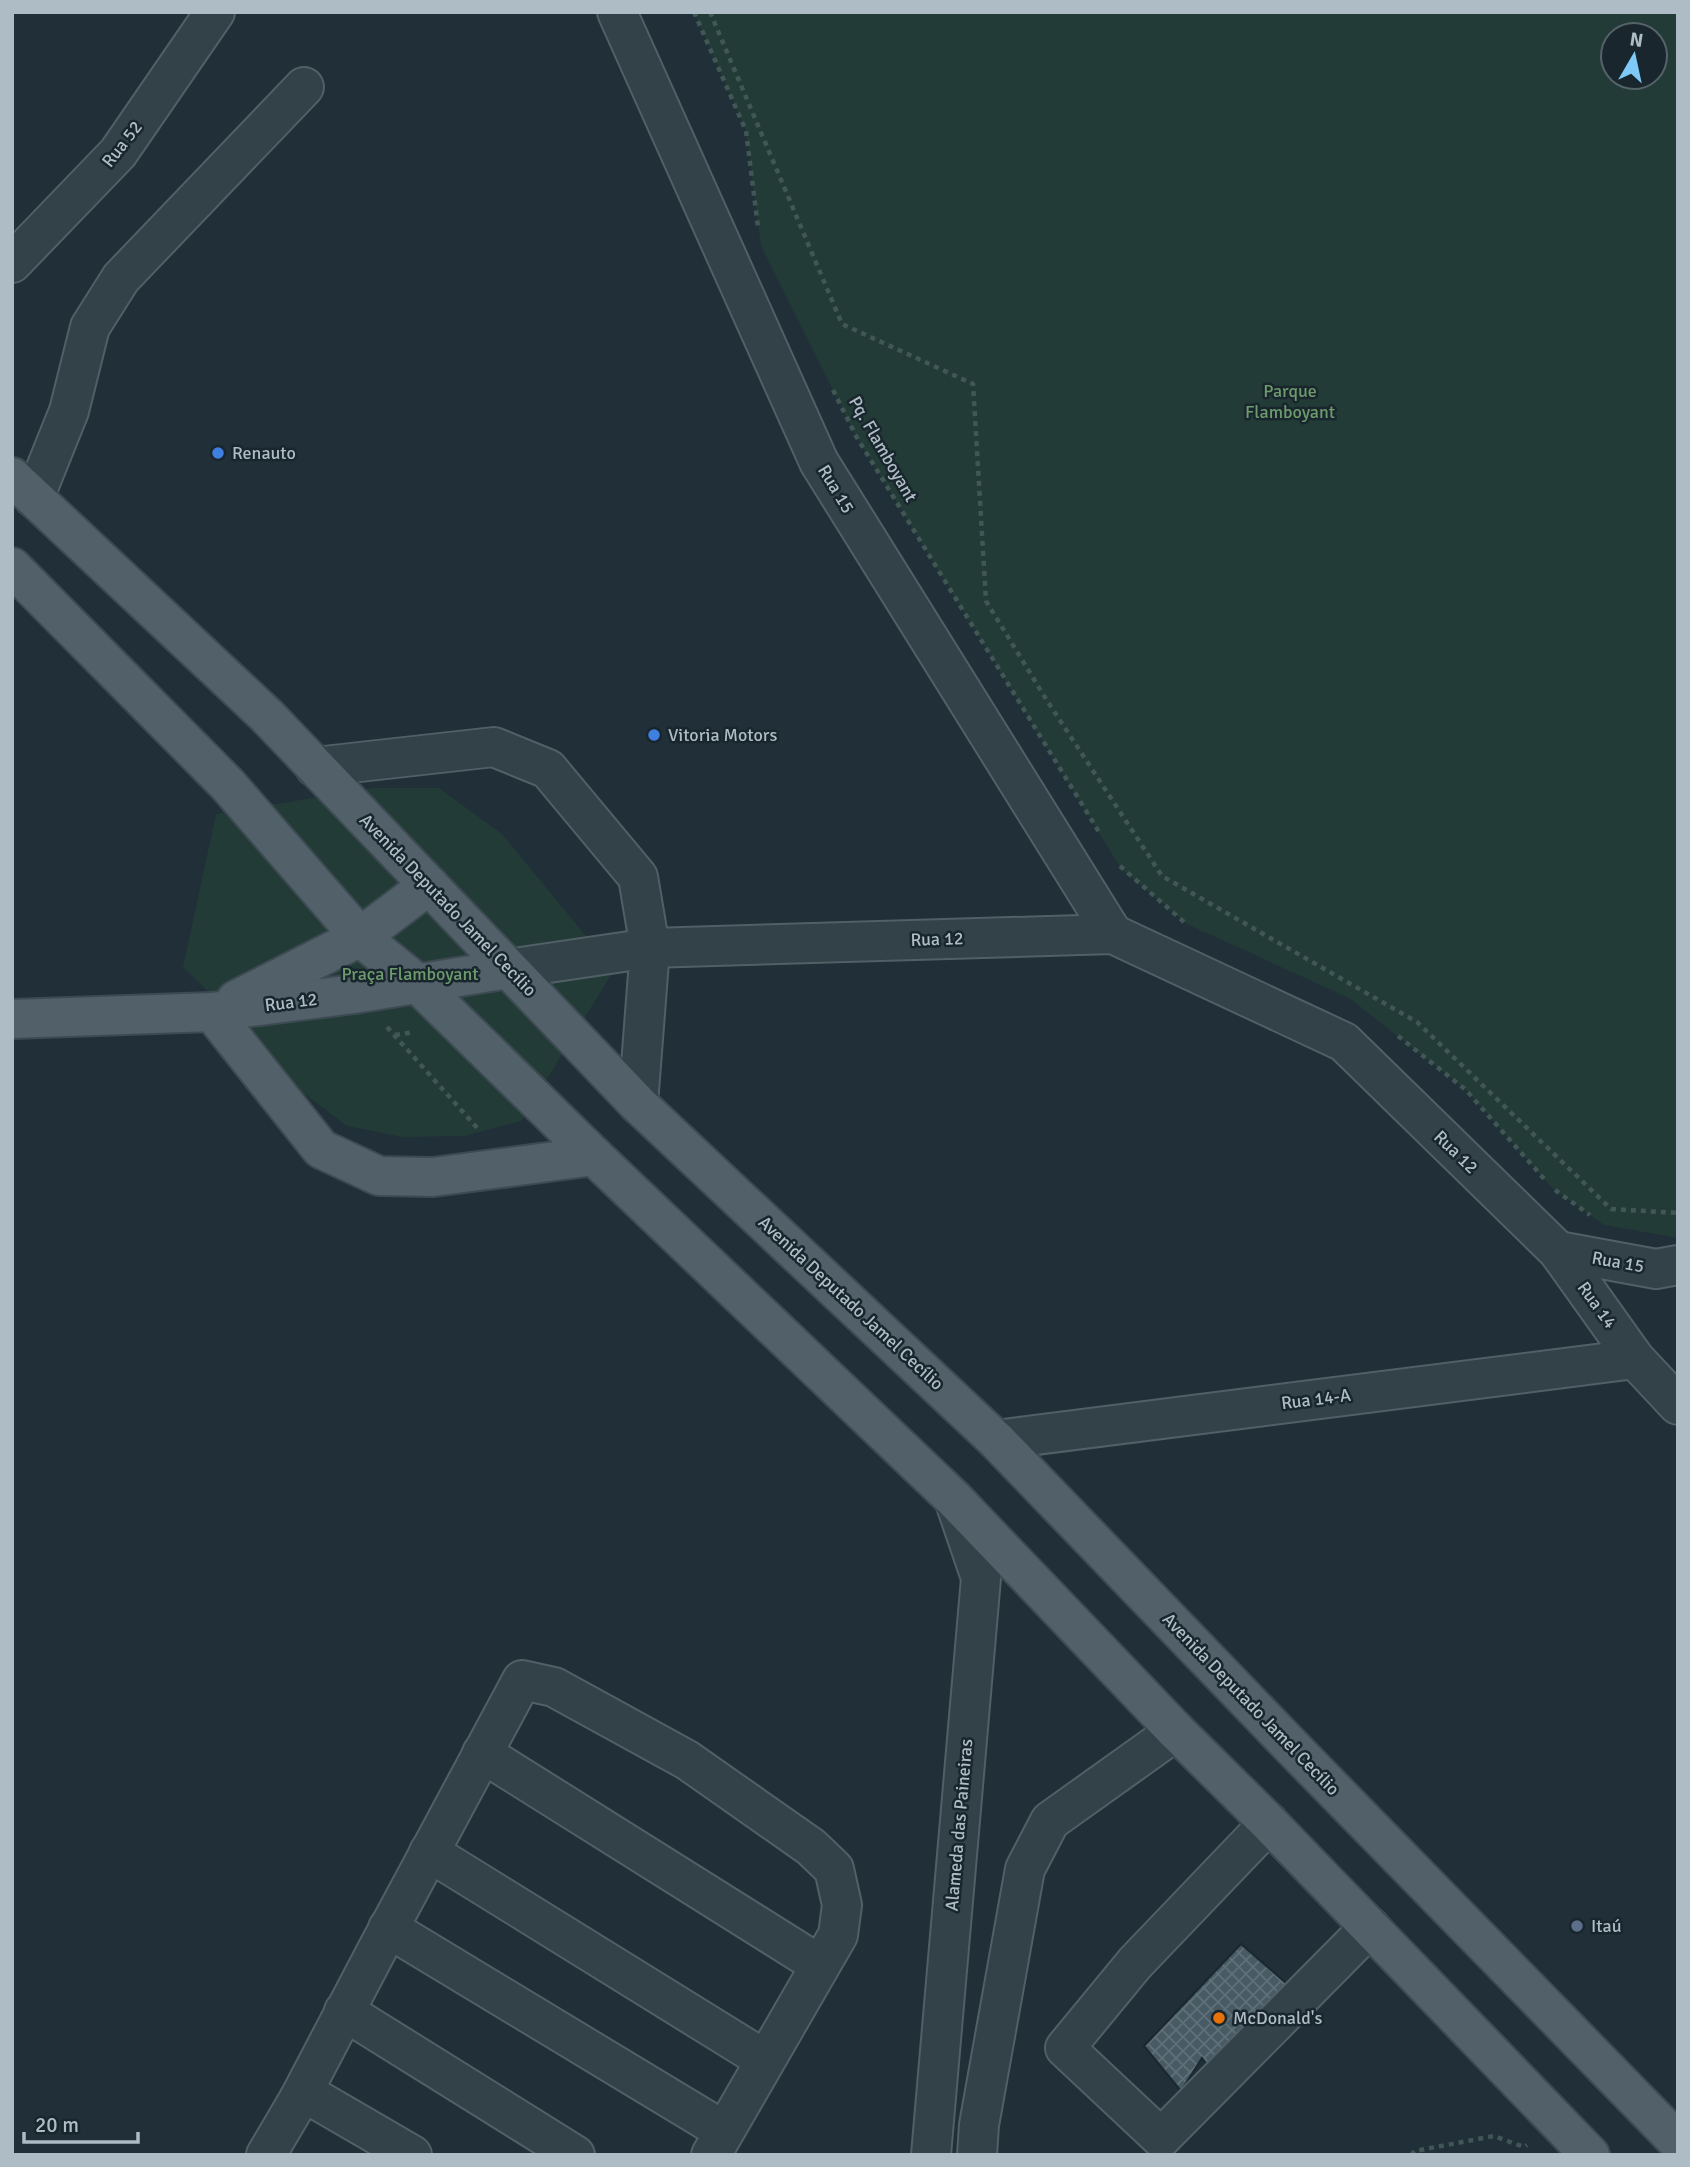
<svg xmlns="http://www.w3.org/2000/svg" width="1690" height="2167" font-family="Signika,sans-serif">
<style>
.green{fill:#233b37;fill-rule:evenodd}
.building{fill:url(#building-cross-hatch);stroke:#1b282f;stroke-width:2}
.lines{fill:none;stroke-linecap:round;stroke-linejoin:round}
.minor-casing{stroke:#515f66;stroke-width:42}
.major-casing{stroke:#3d4a52;stroke-width:42}
.path{stroke:#415755;stroke-width:4.5;stroke-dasharray:5 5;stroke-linecap:butt}
.minor{stroke:#334148;stroke-width:38}
.major{stroke:#516069;stroke-width:38}
.shop-dot{fill:#3f7fe0;stroke:#19262d;stroke-width:2.5}
.service-dot{fill:#5c6f8a;stroke:#19262d;stroke-width:2.5}
.food-dot{fill:#e8710a;stroke:#19262d;stroke-width:2.5}
.labels{text-anchor:middle;stroke-width:5;stroke-linejoin:round;paint-order:stroke}
.street-label{font-size:18px;fill:#aebcc5;stroke:#19262d}
.park-label{font-size:18px;fill:#6d9b6d;stroke:#19262d}
.poi-label{font-size:18px;fill:#aebcc5;stroke:#19262d;text-anchor:start}
</style>
<defs>
<pattern id="building-cross-hatch" width="8" height="8" patternUnits="userSpaceOnUse" patternTransform="scale(1.75)"><rect width="8" height="8" fill="#485a64"/><path d="M0 0l8 8M0 8l8-8" fill="none" stroke="#607079"/></pattern>
</defs>
<rect width="100%" height="100%" fill="#202f38"/>
<g class="green">
<path d="M694,12H1678V1238L1604,1225L1552,1188L1466,1090L1349,998L1187,924L1121,869L856,436L761,246L746,131ZM1613,35H1655V77H1613Z"/>
<path d="M373,788H439L502,834L614,970L521,1121L464,1136L402,1137L347,1126L298,1089L266,1048L183,967L216,814Z"/>
</g>
<path class="building" d="M1241,1944L1294,1990L1213,2073L1202,2058L1181,2091L1144,2046Z"/>
<g class="lines">
<defs>
<g id="minor">
<path d="M617,12L819,462L1113,934"/>
<path d="M12,263L118,153L215,12"/>
<path d="M34,498L69,411L90,327L121,278L304,87"/>
<path d="M315,767L494,747L548,769L638,877L650,948L638,1104"/>
<path d="M508,969L650,948L1113,934L1344,1042L1558,1251L1635,1359L1678,1405"/>
<path d="M1558,1251L1656,1269L1678,1265"/>
<path d="M996,1440L1635,1359"/>
<path d="M482,1753L820,1965"/>
<path d="M1269,1823L1135,1963L1065,2048L1161,2138L1370,1927"/>
<path d="M429,1852L765,2060"/>
<path d="M388,1928L724,2131"/>
<path d="M344,2011L575,2155"/>
<path d="M299,2099L377,1950L522,1680L554,1687L687,1760L811,1847L834,1869L842,1905L838,1935L711,2155"/>
<path d="M266,2155L299,2099L314,2098L412,2155"/>
<path d="M931,2155L981,1578L954,1499"/>
<path d="M977,2155L979,2125L1025,1869L1050,1821L1176,1731"/>
</g>
<g id="major">
<path d="M12,477L267,716L638,1104L996,1440L1287,1742L1678,2142"/>
<path d="M12,567L228,785L360,937L418,984L594,1156L954,1499L1176,1731L1269,1823L1590,2155"/>
<path d="M236,1000L360,937L429,885"/>
<path d="M212,1012L321,1149L379,1176L433,1177L594,1156"/>
<path d="M12,1019L212,1012L354,994L508,969"/>
</g>
</defs>
<use href="#minor" class="minor-casing"/>
<use href="#major" class="major-casing"/>
<g class="path">
<path d="M694,12L746,131L758,227"/>
<path d="M710,12L842,324L973,384L986,601L1046,699L1162,876L1417,1022L1611,1209L1678,1213"/>
<path d="M833,390L856,436L1099,832"/>
<path d="M1120,866L1184,922"/>
<path d="M387,1027L480,1131"/>
<path d="M395,1035L414,1032"/>
<path d="M1398,1036L1466,1090L1546,1181"/>
<path d="M1555,1190L1590,1215"/>
<path d="M1411,2155L1415,2151L1494,2136L1524,2147L1527,2145"/>
</g>
<use href="#minor" class="minor"/>
<use href="#major" class="major"/>
</g>
<g class="shop-dot">
<circle cx="218" cy="453" r="7"/>
<circle cx="654" cy="735" r="7"/>
</g>
<circle class="service-dot" cx="1577" cy="1926" r="7"/>
<circle class="food-dot" cx="1219" cy="2018" r="7"/>
<g class="labels">
<g class="street-label">
<text transform="translate(122 144) rotate(-52)" y="6">Rua 52</text>
<text transform="translate(883 449) rotate(60)" y="6">Pq. Flamboyant</text>
<text transform="translate(836 489) rotate(59)" y="6">Rua 15</text>
<text transform="translate(448 905) rotate(46)" y="6">Avenida Deputado Jamel Cecílio</text>
<text transform="translate(937 939) rotate(-2)" y="6">Rua 12</text>
<text transform="translate(291 1002) rotate(-7)" y="6">Rua 12</text>
<text transform="translate(1456 1152) rotate(44)" y="6">Rua 12</text>
<text transform="translate(1618 1262) rotate(10)" y="6">Rua 15</text>
<text transform="translate(851 1303) rotate(43)" y="6">Avenida Deputado Jamel Cecílio</text>
<text transform="translate(1597 1305) rotate(54)" y="6">Rua 14</text>
<text transform="translate(1316 1399) rotate(-7)" y="6">Rua 14-A</text>
<text transform="translate(1251 1704) rotate(46)" y="6">Avenida Deputado Jamel Cecílio</text>
<text transform="translate(959 1825) rotate(-85)" y="6">Alameda das Paineiras</text>
</g>
<g class="park-label">
<text x="1290" y="397">Parque<tspan x="1290" dy="21">Flamboyant</tspan></text>
<text x="410" y="980">Praça Flamboyant</text>
</g>
<g class="poi-label">
<text x="232" y="459">Renauto</text>
<text x="668" y="741">Vitoria Motors</text>
<text x="1591" y="1932">Itaú</text>
<text x="1233" y="2024">McDonald's</text>
</g>
</g>
<rect width="1690" height="2167" fill="none" stroke="#aebcc5" stroke-width="28"/>
<g transform="translate(1634 56) rotate(9)"><circle r="33" fill="#19262d" stroke="#55626a" stroke-width="2"/>
<path d="M0-5L12 26L0 18L-12 26Z" fill="#7fc9f9"/>
<text y="-10" font-size="19" font-weight="bold" text-anchor="middle" fill="#aebcc5">N</text>
</g>
<path d="M24 2132v10h114v-10" fill="none" stroke="#aebcc5" stroke-width="3.5"/>
<text x="35" y="2132" font-size="21" fill="#aebcc5" stroke="#19262d" stroke-width="5" paint-order="stroke">20 m</text>
</svg>
